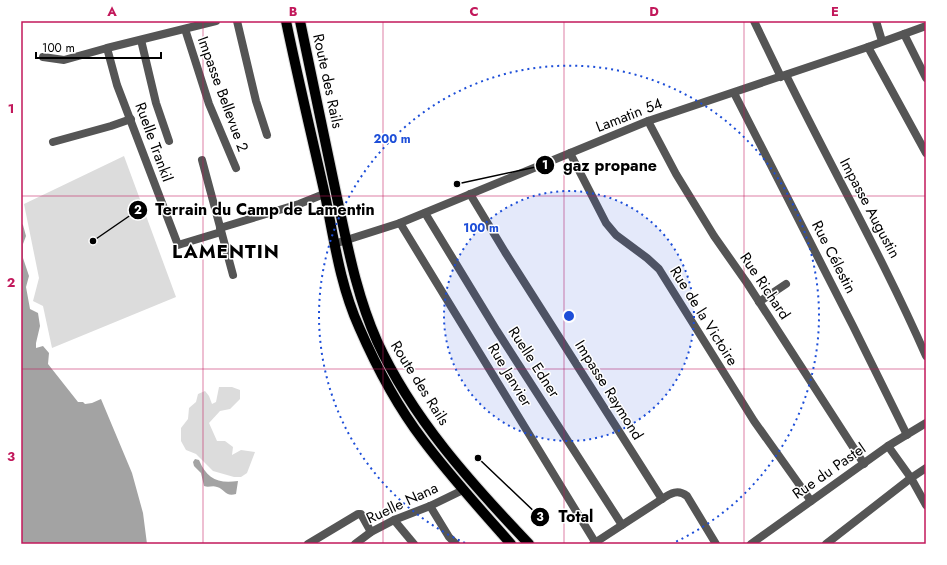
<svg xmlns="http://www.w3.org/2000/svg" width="947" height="565" font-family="Jost,sans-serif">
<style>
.green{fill:#dcdcdc}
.water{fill:#a3a3a3}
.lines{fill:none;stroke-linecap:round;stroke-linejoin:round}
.primary-casing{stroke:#dbdbdb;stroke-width:12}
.minor{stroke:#555;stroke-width:8}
.tertiary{stroke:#555;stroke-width:8}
.primary{stroke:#000;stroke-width:10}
.grid{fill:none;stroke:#c2185b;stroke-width:1;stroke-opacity:0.55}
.ring{fill:none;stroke:#1d4ed8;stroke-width:2;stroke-dasharray:2 4}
.labels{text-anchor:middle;stroke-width:3;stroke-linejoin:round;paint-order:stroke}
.street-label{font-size:15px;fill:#000;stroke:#fff}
.district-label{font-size:19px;font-weight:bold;letter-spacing:1px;fill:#000;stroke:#fff}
.centre{fill:#1d4ed8;stroke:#fff;stroke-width:2}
.ring-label{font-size:12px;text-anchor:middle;font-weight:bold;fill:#1d4ed8;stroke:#fff;stroke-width:3;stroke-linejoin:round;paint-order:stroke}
.leader{fill:none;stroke:#000;stroke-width:1.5}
.callout-dot{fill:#000;stroke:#fff;stroke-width:1.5}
.mark-label{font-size:12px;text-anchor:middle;font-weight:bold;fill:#fff}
.callout-label{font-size:16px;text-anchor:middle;font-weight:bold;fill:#000;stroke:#fff;stroke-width:3;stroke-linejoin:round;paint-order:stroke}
.neatline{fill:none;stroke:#c2185b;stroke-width:1.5}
.grid-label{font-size:13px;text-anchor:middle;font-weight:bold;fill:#c2185b}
</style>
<rect width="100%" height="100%" fill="#fff"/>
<g class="green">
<path d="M124,156L176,297L52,348L43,306L33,301L39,278L24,204Z"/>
<path d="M219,387H232L240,390V399L230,409L220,411L209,423L217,441H225L233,447L232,455L241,450L255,452L247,473L241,477H234L213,471L196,454L186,450L181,441V428L188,419L189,408L196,402L198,394L205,391L209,396L212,404L216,402Z"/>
</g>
<g class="water">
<path d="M21,223L23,225L26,236L23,244V258L29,276L26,287L30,309L38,313L40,326L36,343V348L43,346L49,353L48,364L78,402H83L85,404L92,403L101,399L132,473L143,513L147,544H21Z"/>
<path d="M195,459L199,460C207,479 218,484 238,481L236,494C225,497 225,489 217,487C212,485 209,488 204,486L201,473L194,466L193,462Z"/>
</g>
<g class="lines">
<defs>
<g id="primary">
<path d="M286,21C298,79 312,137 325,195C334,239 340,285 359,327C376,366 397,406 423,440C450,476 481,510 511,544"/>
<path d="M300,21C312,78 324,136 336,193C347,243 356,294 377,341C412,418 471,483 529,544"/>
</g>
</defs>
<use href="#primary" class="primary-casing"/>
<g class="minor">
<path d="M237,21L256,101L267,135"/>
<path d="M754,21L781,77"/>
<path d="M876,21L882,41"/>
<path d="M185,29L209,104L236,168"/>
<path d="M904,34L926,78"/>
<path d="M141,40L156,103L169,141"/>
<path d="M868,47L926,153"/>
<path d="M107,48L117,85L178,245L221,232"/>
<path d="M43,57L64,60L107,48L216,21"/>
<path d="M786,75C832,169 884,260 926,356"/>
<path d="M734,93L853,326L907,435"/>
<path d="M648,121L676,174L714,236L747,283L864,464"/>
<path d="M53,142L111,126L131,119"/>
<path d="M570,153L606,223L616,235L647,258L659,269L754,421L811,501"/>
<path d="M202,160L233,275"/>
<path d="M470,194L505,252L662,499"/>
<path d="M425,213L497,331L622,525"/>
<path d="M400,223L595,542"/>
<path d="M220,228L299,204L324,194"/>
<path d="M759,302L786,284"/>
<path d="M888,446L911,478L926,505"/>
<path d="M430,506L449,537L456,544"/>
<path d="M394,520L414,544"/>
<path d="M308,544L358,514H361L371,532"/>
<path d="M355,544L371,532L394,520L430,506L463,490"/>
<path d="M593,544L662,499C671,493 678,489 687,496L716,544"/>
<path d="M751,544L888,446L926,423"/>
<path d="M826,544L911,478L926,468"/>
</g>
<path class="tertiary" d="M334,244L400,223L648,121L868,47L926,26"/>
<use href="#primary" class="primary"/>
</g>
<path class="grid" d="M203,21V544M383,21V544M564,21V544M744,21V544M21,196H926M21,369H926"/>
<circle cx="569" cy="316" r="125" fill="#1d4ed8" fill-opacity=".12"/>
<g class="ring">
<circle cx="569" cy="316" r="125"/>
<path d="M465 543A250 250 0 1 1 673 543"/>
</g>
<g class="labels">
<g class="street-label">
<text transform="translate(328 81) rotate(78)" y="5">Route des Rails</text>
<text transform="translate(223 94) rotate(70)" y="5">Impasse Bellevue 2</text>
<text transform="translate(629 115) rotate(-21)" y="5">Lamatin 54</text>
<text transform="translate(154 142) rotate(70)" y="5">Ruelle Trankil</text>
<text transform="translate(870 208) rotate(62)" y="5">Impasse Augustin</text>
<text transform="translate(834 257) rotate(63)" y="5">Rue Célestin</text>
<text transform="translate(765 286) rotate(56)" y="5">Rue Richard</text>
<text transform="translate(704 316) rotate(58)" y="5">Rue de la Victoire</text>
<text transform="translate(534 362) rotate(57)" y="5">Ruelle Edner</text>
<text transform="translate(510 375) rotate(59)" y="5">Rue Janvier</text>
<text transform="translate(420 383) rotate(58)" y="5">Route des Rails</text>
<text transform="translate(609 390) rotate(58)" y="5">Impasse Raymond</text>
<text transform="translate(829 471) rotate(-35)" y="5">Rue du Pastel</text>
<text transform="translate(402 503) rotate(-25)" y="5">Ruelle Nana</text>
</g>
<g class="district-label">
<text x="226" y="258">LAMENTIN</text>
</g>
</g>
<circle cx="569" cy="316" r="6" class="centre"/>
<g class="ring-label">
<text x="392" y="143">200 m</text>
<text x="481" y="232">100 m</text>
</g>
<path class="leader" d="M457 184L545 165M93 241L138 210M478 458L540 517"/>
<g class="callout-dot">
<circle cx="457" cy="184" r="4"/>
<circle cx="93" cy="241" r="4"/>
<circle cx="478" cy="458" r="4"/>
<circle cx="545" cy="165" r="10"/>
<circle cx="138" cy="210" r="10"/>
<circle cx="540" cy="517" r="10"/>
</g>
<g class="mark-label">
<text x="545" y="169">1</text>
<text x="138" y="214">2</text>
<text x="540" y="521">3</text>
</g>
<g class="callout-label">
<text x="610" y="171">gaz propane</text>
<text x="265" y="215">Terrain du Camp de Lamentin</text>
<text x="576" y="522">Total</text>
</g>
<rect width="947" height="565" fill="none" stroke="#ffffff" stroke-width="44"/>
<path d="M36 52v6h125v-6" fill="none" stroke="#000000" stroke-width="2"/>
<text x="42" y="52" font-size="12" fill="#000000" stroke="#ffffff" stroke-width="3" paint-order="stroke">100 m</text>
<rect x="22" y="22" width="903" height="521" class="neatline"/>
<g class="grid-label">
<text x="112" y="16">A</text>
<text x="293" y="16">B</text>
<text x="474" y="16">C</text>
<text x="654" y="16">D</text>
<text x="835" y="16">E</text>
<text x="11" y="113">1</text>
<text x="11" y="287">2</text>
<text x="11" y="461">3</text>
</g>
</svg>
